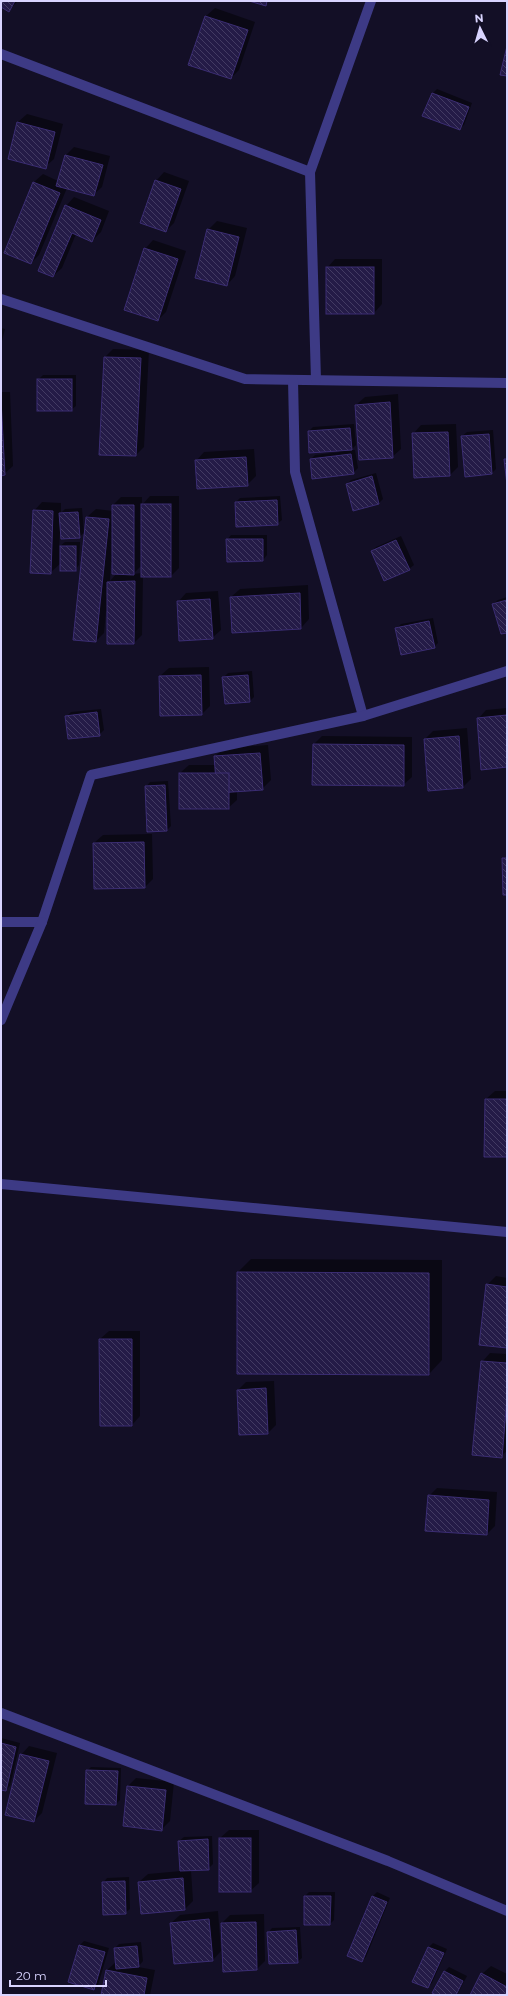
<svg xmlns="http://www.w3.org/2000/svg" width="508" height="1996" font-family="Montserrat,sans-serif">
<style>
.shadow{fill:#0007;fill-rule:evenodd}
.building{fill:url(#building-back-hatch);stroke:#3b2d73}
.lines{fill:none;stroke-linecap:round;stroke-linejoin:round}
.service{stroke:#3d3a85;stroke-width:10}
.minor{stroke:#3d3a85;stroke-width:10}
</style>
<defs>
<pattern id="building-back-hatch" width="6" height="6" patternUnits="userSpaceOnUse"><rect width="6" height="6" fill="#241b47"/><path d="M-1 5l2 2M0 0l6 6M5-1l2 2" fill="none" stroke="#433b63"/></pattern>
</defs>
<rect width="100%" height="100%" fill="#130f26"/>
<g class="shadow">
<path d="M1,1H18L9,10L1,6Z"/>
<path d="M215,8L255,22L239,70L231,78L189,64L206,16Z"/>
<path d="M437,89L472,103L464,125L459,129L424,115L433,93Z"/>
<path d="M27,114L63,124L54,159L45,167L18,122Z"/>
<path d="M74,147L110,156L102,187L93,195L67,188L39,255L31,263L6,253L34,182L43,174L58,181L66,155Z"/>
<path d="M164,172L189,181L174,223L166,231L156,181Z"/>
<path d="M74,197L109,211L101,232L92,241L76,234L62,268L53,276L66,206Z"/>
<path d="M217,221L247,228L235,276L227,285L208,230Z"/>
<path d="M153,240L186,251L166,312L158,320L145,249Z"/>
<path d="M335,259H382V304L374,313L327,268Z"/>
<path d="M1,328L5,329L1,345Z"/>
<path d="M113,349L149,350L144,447L136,455L105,357Z"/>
<path d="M43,375H76V406L71,410L38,380Z"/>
<path d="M1,392H10L13,466L4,474L1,475Z"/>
<path d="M398,394L401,449L392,457L356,405L365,397Z"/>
<path d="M354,424L356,445L351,450H355L358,468L353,473L311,459L315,455L340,452L309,431L313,427Z"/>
<path d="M456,424L458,467L450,475L413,434L421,425Z"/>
<path d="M493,430L496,469L492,473L462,436L467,432Z"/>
<path d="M254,449L256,476L247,485L196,461L204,452Z"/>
<path d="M376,473L383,499L379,503L354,510L347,484L351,480Z"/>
<path d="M150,496H179V568L171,576H143L142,635L134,643L106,611L104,633L96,641L87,517L96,509L113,511V505L121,497H142V505ZM111,564L117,573L110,581ZM142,565V573L133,574Z"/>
<path d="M280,496L282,520L277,524L236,502L240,498Z"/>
<path d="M42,502L61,503V513L65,509L82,508L84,533L79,537L60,532L59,547L65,542H80L79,565L75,570L61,563L50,573L34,511Z"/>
<path d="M231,535H267V555L263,560L227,540Z"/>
<path d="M401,536L414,565L409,569L372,551L376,547Z"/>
<path d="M308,585L309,619L301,628L231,597L240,589Z"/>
<path d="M218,591L221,630L212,638L178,602L186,593Z"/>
<path d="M507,597V632L493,604L498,600Z"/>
<path d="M433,618L438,643L434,647L397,628L401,624Z"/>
<path d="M209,667L210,706L202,714L160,676L169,668Z"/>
<path d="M252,671L254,697L250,701L223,678L228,673Z"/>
<path d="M507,708V766L478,719L486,710Z"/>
<path d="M101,709L104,730L99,735L66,717L71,712Z"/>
<path d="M467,728L471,779L463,787L425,739L433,731Z"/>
<path d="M322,736L412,737V777L403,785L314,744Z"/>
<path d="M268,745L271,780L262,789L237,791V800L228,808L180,773L189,765H216L215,756L224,748Z"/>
<path d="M168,781L171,826L167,830L146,787L150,782Z"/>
<path d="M152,834L153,879L145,887L94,843L103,835Z"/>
<path d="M495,1091H507V1156L486,1099Z"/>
<path d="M251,1259L442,1260V1360L429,1374L238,1272Z"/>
<path d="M496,1276L507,1278V1347L487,1285Z"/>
<path d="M109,1331H140V1416L132,1425L100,1339Z"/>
<path d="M490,1353L507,1354V1451L501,1456L482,1362Z"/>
<path d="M274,1381L276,1425L268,1433L238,1390L246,1382Z"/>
<path d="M437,1488L497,1492L495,1526L487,1534L429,1496Z"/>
<path d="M1,1738L20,1743L10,1786L6,1790L1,1789Z"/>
<path d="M29,1746L57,1753L42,1813L34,1821L21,1755Z"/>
<path d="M91,1767L121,1768L120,1800L116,1804L87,1771Z"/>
<path d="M136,1778L174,1782L170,1821L162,1829L127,1787Z"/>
<path d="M229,1830H259V1883L250,1891L220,1838Z"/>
<path d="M212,1836L213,1864L208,1869L191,1870L193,1901L185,1909L139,1882L148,1874L181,1871L179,1841L184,1837Z"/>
<path d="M129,1877L130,1909L125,1913L103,1883L107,1878Z"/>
<path d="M309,1892H335L334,1920L330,1924H305V1896Z"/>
<path d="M377,1892L390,1898L366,1957L362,1961L372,1897Z"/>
<path d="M218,1911L221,1951L213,1960L171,1923L180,1915Z"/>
<path d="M264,1914L265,1961L257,1969L224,1970L222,1923L230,1915Z"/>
<path d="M300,1927L302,1958L297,1962L268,1933L272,1928Z"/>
<path d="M84,1941L109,1948L98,1985L94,1989L69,1982L80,1945Z"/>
<path d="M141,1942L143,1961L138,1967L155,1970L150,1995H102L107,1970L116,1962L115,1948L119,1944Z"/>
<path d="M433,1943L447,1949L432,1983L428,1987L414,1981L429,1947Z"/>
<path d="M491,1966L507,1974V1995H471L482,1974Z"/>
<path d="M449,1967L467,1976L457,1995H438L445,1971Z"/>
</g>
<g class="building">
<path d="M1,1H15L9,12L1,7Z"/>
<path d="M249,1H267L266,6Z"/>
<path d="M205,16L248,30L231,79L188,65Z"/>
<path d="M507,46V76L500,75Z"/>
<path d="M432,93L469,107L460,130L422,116Z"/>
<path d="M17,122L55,132L46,169L8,159Z"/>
<path d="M65,155L103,165L94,196L56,186Z"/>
<path d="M155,180L181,189L166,232L140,223Z"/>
<path d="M33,182L60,193L31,264L4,253Z"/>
<path d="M65,205L101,220L92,242L72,233L53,277L38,271Z"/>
<path d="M207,229L239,237L227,286L195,278Z"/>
<path d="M144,248L178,259L158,321L124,310Z"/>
<rect x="326" y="267" width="48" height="47"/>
<path d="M104,357L141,358L136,456L99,455Z"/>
<rect x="37" y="379" width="35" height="32"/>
<path d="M1,400L5,475L1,476Z"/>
<path d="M390,402L393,458L359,460L355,405Z"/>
<path d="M350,428L352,450L309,453L308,431Z"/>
<path d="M448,432L450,476L414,478L412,433Z"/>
<path d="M489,434L492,474L465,477L461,436Z"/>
<path d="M351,454L354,474L312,479L310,459Z"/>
<path d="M246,457L248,486L197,489L195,460Z"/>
<path d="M504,459H507V485Z"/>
<path d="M372,476L379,504L353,511L346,484Z"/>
<path d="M277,500L278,525L236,527L235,502Z"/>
<rect x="141" y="504" width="30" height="73"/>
<path d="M112,505H134V575L112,574Z"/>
<path d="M33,510L53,511L51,574L30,573Z"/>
<path d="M78,512L80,538L61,539L59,513Z"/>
<path d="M86,517L109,519L96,642L73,640Z"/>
<path d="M226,539H263V561L227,562Z"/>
<path d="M396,540L410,570L384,581L371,551Z"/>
<rect x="60" y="546" width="16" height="25"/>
<path d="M135,581L134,644H107V582Z"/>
<path d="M300,593L301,629L232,633L230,597Z"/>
<path d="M210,599L213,639L179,641L177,601Z"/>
<path d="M507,600V633L501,634L492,604Z"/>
<path d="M429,621L435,648L401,655L395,628Z"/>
<path d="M201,675L202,715L160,716L159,676Z"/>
<path d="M248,675L250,702L225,704L222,677Z"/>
<path d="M97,712L100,736L68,739L65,716Z"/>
<path d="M507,715V767L481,770L477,718Z"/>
<path d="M459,736L463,788L428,791L424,739Z"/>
<path d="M313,744L404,745V786L312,785Z"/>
<path d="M260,753L263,790L217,793L214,756Z"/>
<rect x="179" y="773" width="50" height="36"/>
<path d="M165,785L167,831L147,832L145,786Z"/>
<path d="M144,842L145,888L94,889L93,843Z"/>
<path d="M502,858H507V895H503Z"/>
<path d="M485,1099H507V1157H484Z"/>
<path d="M237,1272L429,1273V1375L237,1374Z"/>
<path d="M486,1284L507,1287V1348L479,1345Z"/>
<path d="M99,1339H132V1426H100Z"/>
<path d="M481,1361L507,1363V1398L502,1458L472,1455Z"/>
<path d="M266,1388L268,1434L239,1435L237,1390Z"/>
<path d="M428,1495L489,1500L487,1535L425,1531Z"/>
<path d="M1,1743L16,1747L6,1791L1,1790Z"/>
<path d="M20,1754L49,1761L34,1822L5,1815Z"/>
<path d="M86,1770L118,1771L116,1805L85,1804Z"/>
<path d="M127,1786L166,1790L162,1831L123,1826Z"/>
<rect x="219" y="1838" width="32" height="54"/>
<path d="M208,1839L209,1870L180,1871L178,1841Z"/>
<path d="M183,1878L185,1910L141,1914L138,1882Z"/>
<path d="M125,1881L126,1914L103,1915L102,1882Z"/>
<path d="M304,1896H331L330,1925H304Z"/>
<path d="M372,1896L387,1902L362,1962L347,1956Z"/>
<path d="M209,1919L213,1961L174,1964L170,1923Z"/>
<path d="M256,1922L257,1970L223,1972L221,1923Z"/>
<path d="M296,1930L298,1963L269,1964L267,1932Z"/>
<path d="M79,1945L105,1952L94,1990L68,1982Z"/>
<path d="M137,1946L139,1967L116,1969L114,1948Z"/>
<path d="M428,1947L444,1953L428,1988L412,1982Z"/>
<path d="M106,1970L147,1978L144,1995H101Z"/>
<path d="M444,1971L463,1981L456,1995H436L432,1993Z"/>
<path d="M481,1973L507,1987V1995H470Z"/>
</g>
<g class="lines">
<path class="service" d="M1,1184L507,1232"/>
<g class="minor">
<path d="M1,54L310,172"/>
<path d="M1,299L245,379L507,383"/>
<path d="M293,380L295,472L363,716"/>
<path d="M316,380L310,172L371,1"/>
<path d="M1,922H42L91,775L363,716L507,671"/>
<path d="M1,1020L42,922"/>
<path d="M1,1713L388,1861L507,1911"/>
</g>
</g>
<rect width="508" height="1996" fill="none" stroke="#d9d4ff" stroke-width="4"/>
<g transform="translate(480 28) rotate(355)" stroke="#130f26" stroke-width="3" paint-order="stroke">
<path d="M0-3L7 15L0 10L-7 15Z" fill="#d9d4ff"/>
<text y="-6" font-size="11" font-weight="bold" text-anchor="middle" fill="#d9d4ff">N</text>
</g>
<path d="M10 1980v6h96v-6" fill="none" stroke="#d9d4ff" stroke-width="2"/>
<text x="16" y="1980" font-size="12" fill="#d9d4ff" stroke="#130f26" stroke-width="3" paint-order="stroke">20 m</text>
</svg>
